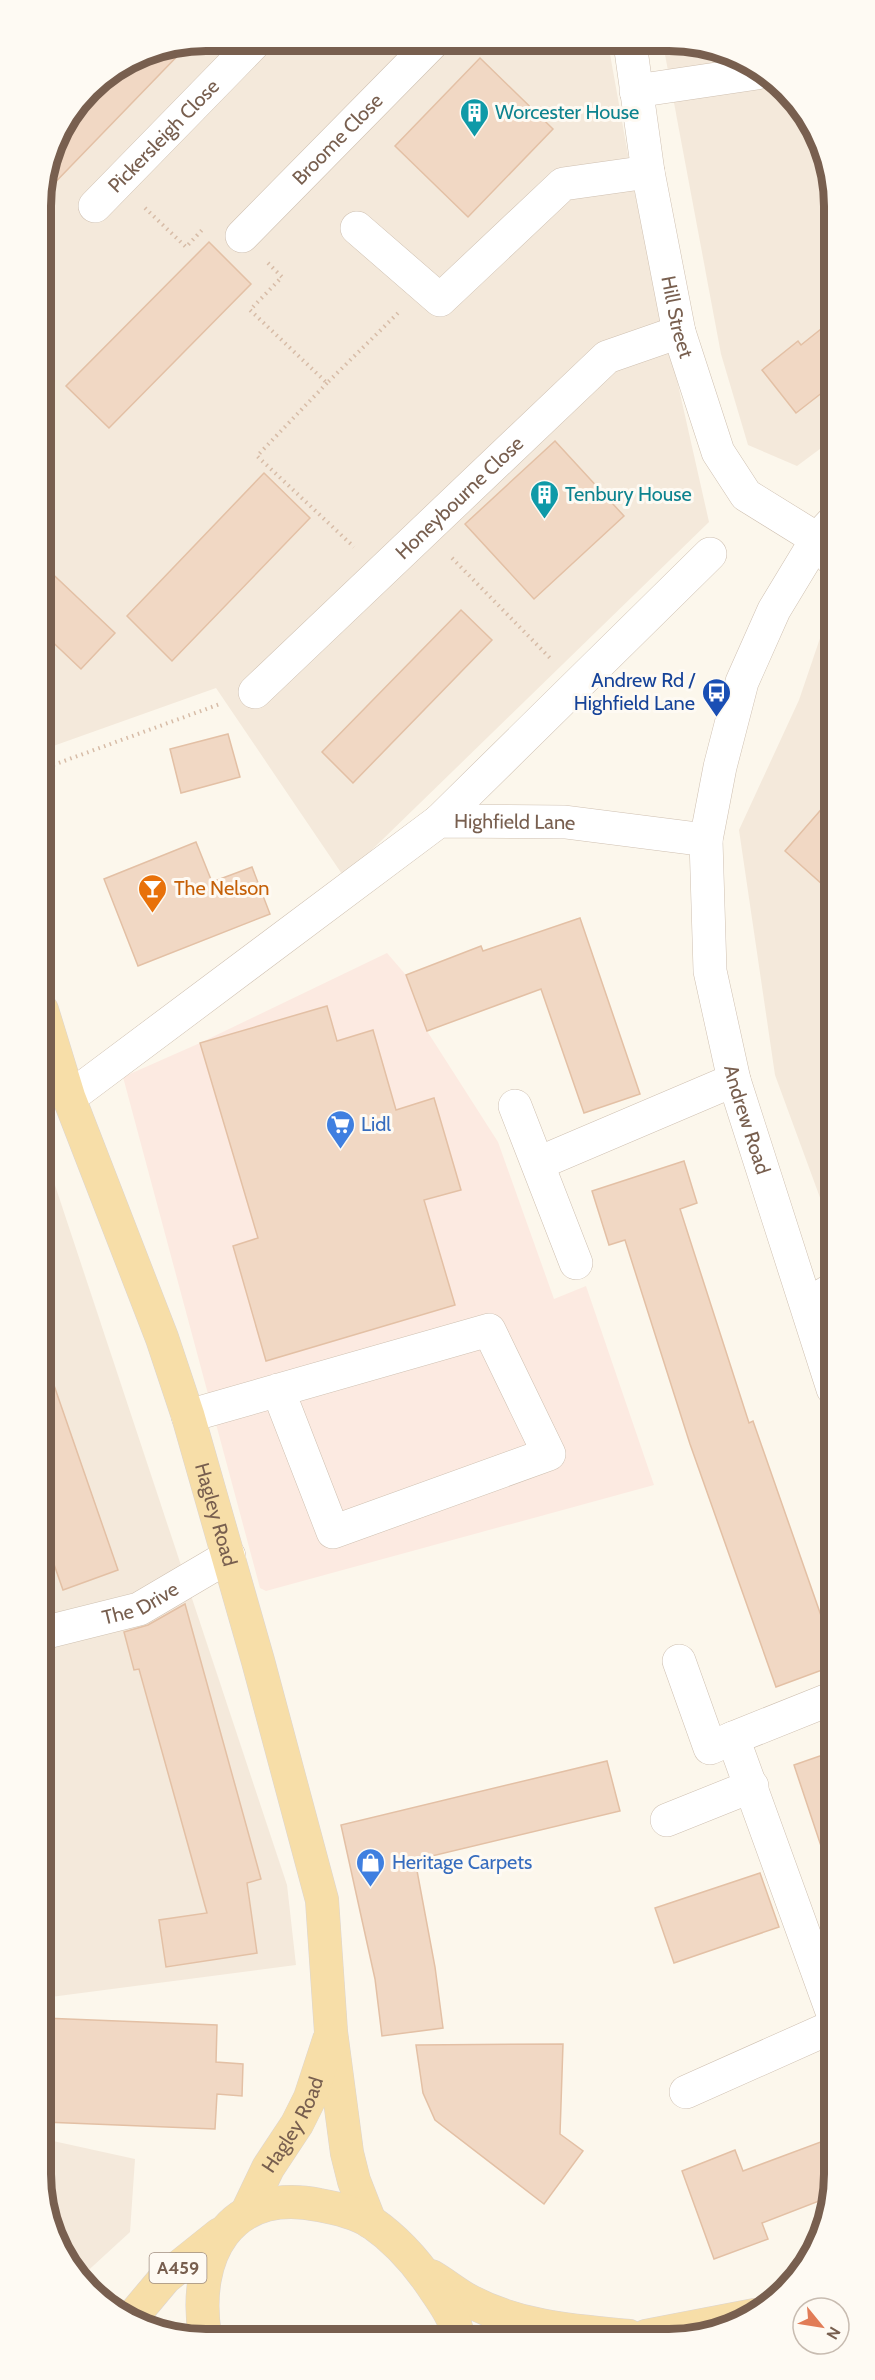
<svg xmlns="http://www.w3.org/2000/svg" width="875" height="2380" font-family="Cabin,sans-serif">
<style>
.residential{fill:#f4e9db}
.commercial{fill:#fceae1}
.building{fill:#f1d8c4;stroke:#e3c0a5;stroke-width:1.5}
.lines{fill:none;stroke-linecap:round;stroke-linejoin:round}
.minor-casing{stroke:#cfc0b1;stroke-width:34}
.major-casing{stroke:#dcd5d1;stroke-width:34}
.path{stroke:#d7bca7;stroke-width:4;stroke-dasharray:1.5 4.5;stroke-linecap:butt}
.minor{stroke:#fff;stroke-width:33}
.major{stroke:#f7dea8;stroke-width:33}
.labels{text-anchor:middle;stroke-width:6;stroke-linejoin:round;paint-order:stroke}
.shield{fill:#fefaf3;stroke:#a08e80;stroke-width:1.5}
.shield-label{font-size:18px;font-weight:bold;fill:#785f4f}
.culture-label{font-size:20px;fill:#0d838f;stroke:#fefaf3;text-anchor:start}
.street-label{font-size:20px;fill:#785f4f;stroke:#fefaf3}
.transit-label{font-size:20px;fill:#164399;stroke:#fefaf3;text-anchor:end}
.food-label{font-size:20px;fill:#c56008;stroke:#fefaf3;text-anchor:start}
.shop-label{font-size:20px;fill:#366cbe;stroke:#fefaf3;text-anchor:start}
.rim{fill:none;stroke:#785f4f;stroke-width:8}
</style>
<rect width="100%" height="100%" fill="#fcf7ec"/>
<g class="residential">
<path d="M206,41L608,43L635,194L709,522L344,877L216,688L42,750L41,194L57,133L96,82L143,53Z"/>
<path d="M663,44H702L786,89L831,173L832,440L797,466L748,445L721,354Z"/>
<path d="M832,603L833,1233L775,1075L739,830L799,700Z"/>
<path d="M42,1146L287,1885L296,1965L43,1998Z"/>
<path d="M44,2139L135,2159L130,2232L81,2277L44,2207Z"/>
</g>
<path class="commercial" d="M387,953L406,975L427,1031L498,1142L554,1299L586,1286L654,1485L266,1591L260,1588L123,1077L200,1043Z"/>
<g class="building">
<path d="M189,44L41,197L57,133L96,82L143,53Z"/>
<path d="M480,58L553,129L468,217L395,146Z"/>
<path d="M209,242L251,284L109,428L66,386Z"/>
<path d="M831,321L832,385L796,413L762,370L798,341L801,345Z"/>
<path d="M555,441L624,516L534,599L465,524Z"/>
<path d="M264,473L310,518L172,661L127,616Z"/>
<path d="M41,563L115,633L81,669L42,632Z"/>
<path d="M461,610L492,640L353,783L322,752Z"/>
<path d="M228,734L240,777L181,793L170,749Z"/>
<path d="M832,797V893L785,851Z"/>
<path d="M196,842L212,882L252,867L270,914L138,966L104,879Z"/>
<path d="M580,918L640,1094L584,1113L541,989L427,1031L406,975L481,946L483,951Z"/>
<path d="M327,1006L337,1041L373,1030L396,1110L434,1098L461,1190L424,1200L455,1305L266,1361L233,1246L258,1238L200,1043Z"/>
<path d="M684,1161L697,1203L680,1209L749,1423L753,1421L833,1650V1666L776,1687L690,1444L625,1240L609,1245L592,1191Z"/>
<path d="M48,1368L118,1570L63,1590L43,1533V1369Z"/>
<path d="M185,1604L261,1879L247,1883L257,1953L166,1967L159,1920L207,1913L139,1669L134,1670L124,1632L148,1625Z"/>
<path d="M834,1751V1863L827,1864L794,1765Z"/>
<path d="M607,1761L620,1811L415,1860L435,1967L443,2028L382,2036L375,1979L341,1825Z"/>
<path d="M760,1873L779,1927L674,1963L655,1908Z"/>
<path d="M43,2018L217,2025L216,2062L243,2064L242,2096L217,2094L215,2129L44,2122Z"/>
<path d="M563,2044L560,2134L583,2151L544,2204L435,2120L423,2093L416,2045Z"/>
<path d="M834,2137V2185L832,2196L762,2223L768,2239L714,2259L682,2171L735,2150L743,2171Z"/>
</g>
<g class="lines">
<defs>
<g id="minor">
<path id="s1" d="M630,43L648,172L679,332L718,452L746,495L817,539L832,559"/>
<path d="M636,91L757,73"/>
<path id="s2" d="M95,206L256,41"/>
<path d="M357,228L440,300L563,184L648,172"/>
<path id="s3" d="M242,236L433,42"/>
<path id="s4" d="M832,523L817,539L774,610L742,682L720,767L706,840L710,971L734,1080L833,1389"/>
<path id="s5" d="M255,692L607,357L679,332"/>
<path d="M439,821L710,554"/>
<path id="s6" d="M69,1098L439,821L565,822L706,840"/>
<path d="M515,1106L576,1263"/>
<path d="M539,1163L734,1080"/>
<path d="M807,1305L833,1289"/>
<path d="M188,1416L489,1330L549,1454L333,1532L278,1390"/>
<path id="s7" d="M43,1633L139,1609L229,1556"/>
<path d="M679,1661L710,1748L733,1738"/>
<path d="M833,1698L733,1738L834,2017"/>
<path d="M667,1820L752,1786"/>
<path d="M686,2092L834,2026"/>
</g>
<g id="major">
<path id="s8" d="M42,1010L69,1098L162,1338L188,1416L258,1661L322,1900L331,2032L347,2153L354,2181L370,2222"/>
<path id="s9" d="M247,2212L268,2168L297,2124L310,2098L329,2040"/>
<path d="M431,2276C443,2283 454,2292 466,2299C517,2327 573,2331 629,2336"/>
<path d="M134,2315L165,2278L220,2234"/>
<path d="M205,2336C192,2256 229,2187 319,2205C336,2208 356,2213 371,2222C394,2238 416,2262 431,2284C442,2300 455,2317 458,2336"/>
<path d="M646,2336L755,2315"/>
</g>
</defs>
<use href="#minor" class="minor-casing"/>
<use href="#major" class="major-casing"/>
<g class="path">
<path d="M145,208L186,247L203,229"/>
<path d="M268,263L282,277L250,310L327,383L398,313"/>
<path d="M327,383L257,456L354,547"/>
<path d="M452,558L550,658"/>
<path d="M42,769L220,704"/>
</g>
<use href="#minor" class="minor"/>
<use href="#major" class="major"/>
</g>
<defs>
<symbol id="building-pin" viewBox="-11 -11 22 30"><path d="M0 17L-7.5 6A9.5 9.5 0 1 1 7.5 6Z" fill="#0f9aa8" stroke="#fefaf3"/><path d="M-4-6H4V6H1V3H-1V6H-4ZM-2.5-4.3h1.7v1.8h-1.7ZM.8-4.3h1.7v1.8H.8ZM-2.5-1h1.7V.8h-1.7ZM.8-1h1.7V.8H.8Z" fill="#fff"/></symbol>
<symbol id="bus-pin" viewBox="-11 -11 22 30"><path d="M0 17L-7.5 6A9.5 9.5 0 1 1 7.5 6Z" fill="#1a4fb4" stroke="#fefaf3"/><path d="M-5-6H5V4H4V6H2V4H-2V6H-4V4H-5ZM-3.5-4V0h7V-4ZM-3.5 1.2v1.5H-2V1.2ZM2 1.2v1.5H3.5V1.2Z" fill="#fff"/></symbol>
<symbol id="bar-pin" viewBox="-11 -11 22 30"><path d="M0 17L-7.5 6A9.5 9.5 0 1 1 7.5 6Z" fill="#e8710a" stroke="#fefaf3"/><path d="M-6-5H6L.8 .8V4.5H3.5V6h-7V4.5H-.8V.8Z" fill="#fff"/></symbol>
<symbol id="supermarket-pin" viewBox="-11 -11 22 30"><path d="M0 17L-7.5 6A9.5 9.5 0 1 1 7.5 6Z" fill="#3f7fe0" stroke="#fefaf3"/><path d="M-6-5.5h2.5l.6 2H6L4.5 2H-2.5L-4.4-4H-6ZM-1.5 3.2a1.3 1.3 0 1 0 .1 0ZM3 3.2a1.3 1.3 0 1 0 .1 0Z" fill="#fff"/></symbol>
<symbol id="shop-pin" viewBox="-11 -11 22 30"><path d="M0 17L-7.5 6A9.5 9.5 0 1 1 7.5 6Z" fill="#3f7fe0" stroke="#fefaf3"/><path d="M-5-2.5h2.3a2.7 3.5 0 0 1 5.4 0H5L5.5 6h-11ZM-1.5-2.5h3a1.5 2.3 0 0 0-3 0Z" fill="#fff"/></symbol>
</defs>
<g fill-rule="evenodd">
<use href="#building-pin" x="458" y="96" width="33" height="45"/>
<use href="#building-pin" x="528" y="478" width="33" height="45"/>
<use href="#bus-pin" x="700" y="676" width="33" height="45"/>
<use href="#bar-pin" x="136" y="872" width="33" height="45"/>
<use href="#supermarket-pin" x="324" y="1108" width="33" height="45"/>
<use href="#shop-pin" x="354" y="1846" width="33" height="45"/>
</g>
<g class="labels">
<rect class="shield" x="149.5" y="2253" width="57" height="30" rx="4.5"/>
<g class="shield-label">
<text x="178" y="2274">A459</text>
</g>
<g class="culture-label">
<text x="495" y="119">Worcester House</text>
<text x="565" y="501">Tenbury House</text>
</g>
<g class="street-label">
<text dy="7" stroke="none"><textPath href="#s2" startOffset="98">Pickersleigh Close</textPath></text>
<text dy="7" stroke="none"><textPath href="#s3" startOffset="136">Broome Close</textPath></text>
<text dy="7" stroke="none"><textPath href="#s1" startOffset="278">Hill Street</textPath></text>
<text dy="7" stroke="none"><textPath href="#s5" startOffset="282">Honeybourne Close</textPath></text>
<text dy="7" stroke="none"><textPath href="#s6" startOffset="538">Highfield Lane</textPath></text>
<text dy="7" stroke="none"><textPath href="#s4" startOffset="630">Andrew Road</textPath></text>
<text dy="7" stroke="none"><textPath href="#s8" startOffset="534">Hagley Road</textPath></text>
<text dy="7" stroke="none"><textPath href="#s7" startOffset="102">The Drive</textPath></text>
<text dy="7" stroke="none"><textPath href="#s9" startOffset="99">Hagley Road</textPath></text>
</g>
<g class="transit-label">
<text x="695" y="687">Andrew Rd /<tspan x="695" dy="23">Highfield Lane</tspan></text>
</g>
<g class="food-label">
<text x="174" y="895">The Nelson</text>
</g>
<g class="shop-label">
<text x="361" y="1131">Lidl</text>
<text x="392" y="1869">Heritage Carpets</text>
</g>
</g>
<path d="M0 0H875V2380H0ZM206 51H669A155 155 0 0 1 824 206V2174A155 155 0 0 1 669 2329H206A155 155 0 0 1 51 2174V206A155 155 0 0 1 206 51Z" fill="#fefaf3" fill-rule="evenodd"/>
<path class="rim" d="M206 51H669A155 155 0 0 1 824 206V2174A155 155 0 0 1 669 2329H206A155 155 0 0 1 51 2174V206A155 155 0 0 1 206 51Z"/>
<g transform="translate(821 2326) rotate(120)"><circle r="28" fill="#fefaf3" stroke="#c8bcb1" stroke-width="1.5"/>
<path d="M0-4.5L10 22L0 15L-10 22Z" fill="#e17c57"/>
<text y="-9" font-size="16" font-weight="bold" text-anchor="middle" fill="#785f4f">N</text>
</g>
</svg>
